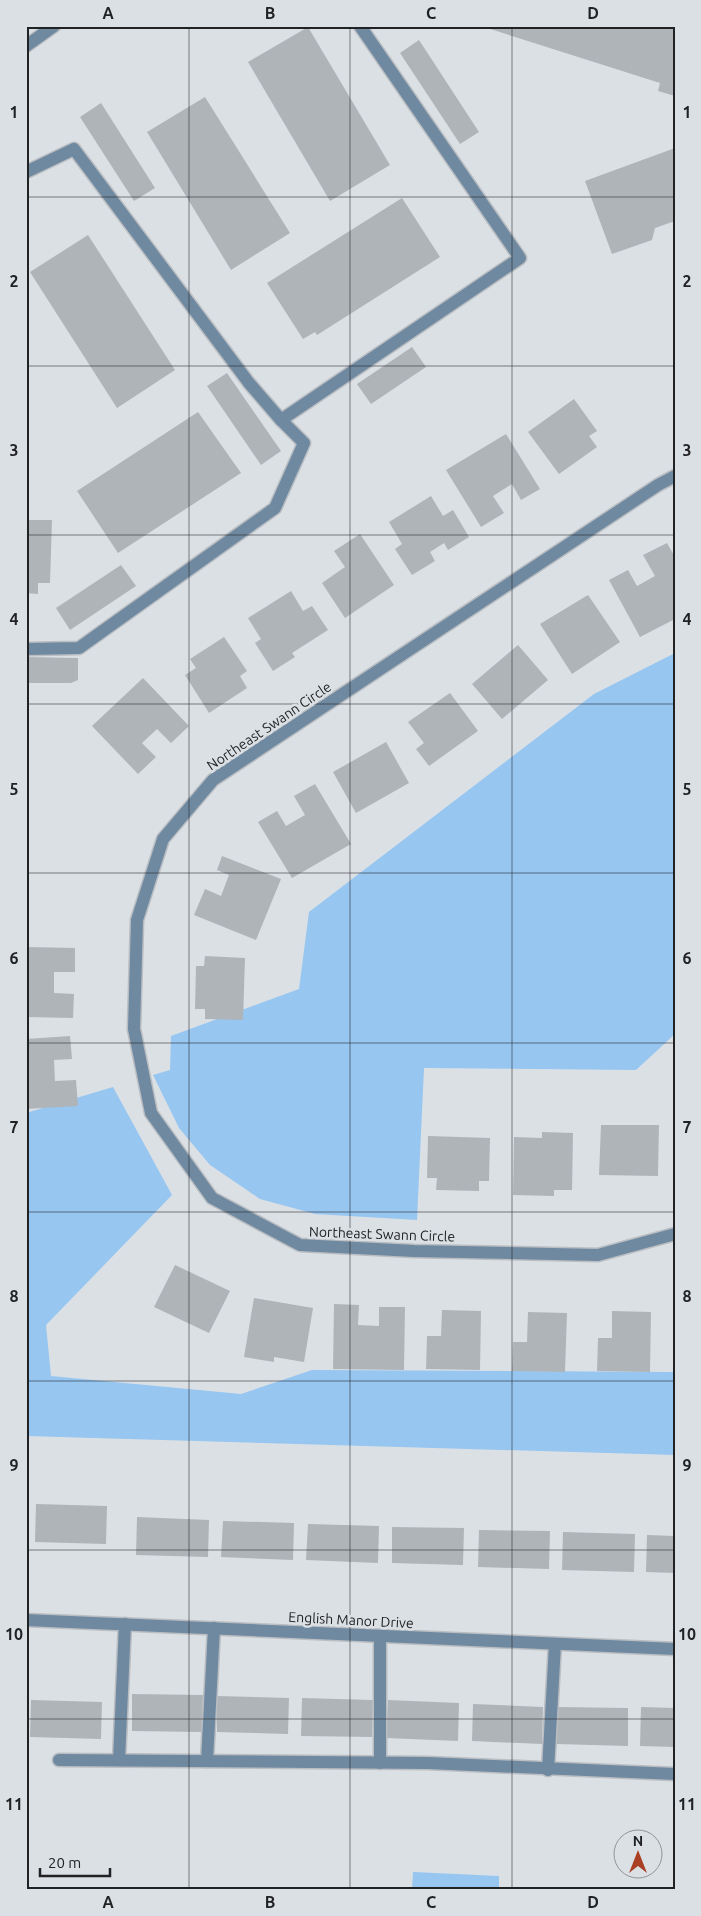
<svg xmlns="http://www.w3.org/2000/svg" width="701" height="1916" font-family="Ubuntu,sans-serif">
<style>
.green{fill:#97c6f0}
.building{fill:#afb4b9}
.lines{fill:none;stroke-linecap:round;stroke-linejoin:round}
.minor-casing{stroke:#babec2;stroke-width:15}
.minor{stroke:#6f89a1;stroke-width:12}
.grid{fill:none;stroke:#212224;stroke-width:1;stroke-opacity:0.55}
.labels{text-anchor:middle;stroke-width:5;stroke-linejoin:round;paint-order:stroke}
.street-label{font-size:14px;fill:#212224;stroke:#dbe0e5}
.neatline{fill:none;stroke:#212224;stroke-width:2}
.grid-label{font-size:16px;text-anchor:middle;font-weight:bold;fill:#212224}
</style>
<rect width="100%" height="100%" fill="#dbe0e5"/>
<g class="green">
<path d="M675,653V1034L636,1070L424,1068L417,1220L315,1214L260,1199L210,1165L179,1128L153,1075L170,1070L171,1036L299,989L309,912L594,694Z"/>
<path d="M113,1087L172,1195L46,1325L51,1376L241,1394L312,1370L675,1372V1455L26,1436V1113Z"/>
<path d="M413,1872L499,1876V1890H412Z"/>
</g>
<g class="building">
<path d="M675,26V96L658,91L660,83L484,27Z"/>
<path d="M308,27L390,165L330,201L248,62Z"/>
<path d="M419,40L479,132L460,144L400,53Z"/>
<path d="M205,97L290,233L231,270L147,132Z"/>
<path d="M101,103L155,188L134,201L80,117Z"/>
<path d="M675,148V221L655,228L652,240L612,254L585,181Z"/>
<path d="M402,198L440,257L317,335L315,332L303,339L267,283Z"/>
<path d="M88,235L175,370L117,408L30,272Z"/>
<path d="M412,347L426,367L371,404L357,384Z"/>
<path d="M227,373L281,451L261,465L207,386Z"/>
<path d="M574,399L597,431L589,436L597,447L559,474L528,432Z"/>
<path d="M198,412L241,473L118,553L77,491Z"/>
<path d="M506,434L540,489L521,500L512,484L493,496L504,513L481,527L446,470Z"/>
<path d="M431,496L443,516L453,510L469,537L448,550L444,543L430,552L435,561L412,575L395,549L402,544L389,522Z"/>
<path d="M26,520H52L50,583H38V594L26,593Z"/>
<path d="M360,534L394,585L345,618L322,583L345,567L334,551Z"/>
<path d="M667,543L675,557V619L640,637L609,580L628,570L637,586L655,576L643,555Z"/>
<path d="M121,565L136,586L70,630L56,608Z"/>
<path d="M291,591L303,611L312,606L328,630L292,653L295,657L273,671L255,643L261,639L248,618Z"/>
<path d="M588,595L620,642L572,674L540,624Z"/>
<path d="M224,637L247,671L240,676L247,688L209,713L185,675L196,668L190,659Z"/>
<path d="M518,645L548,680L502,719L472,684Z"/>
<path d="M26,657L78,658V680L71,683H26Z"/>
<path d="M143,678L189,726L171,743L157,729L142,743L156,757L138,774L92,726Z"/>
<path d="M450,693L478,731L429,766L416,749L424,743L408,722Z"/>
<path d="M386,742L409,783L356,813L333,772Z"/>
<path d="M315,784L351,844L292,878L258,822L277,811L286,826L305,815L294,796Z"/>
<path d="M222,856L281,879L256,940L194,915L205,889L221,896L229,875L217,870Z"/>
<path d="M26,947L75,948V972H54V993L74,994L73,1018L26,1017Z"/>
<path d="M205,956L245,958L243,1020L205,1019V1009H195L196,966H204Z"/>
<path d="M70,1036L72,1059L54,1060L55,1081L76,1080L78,1106L26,1109V1039Z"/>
<path d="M601,1125H659L658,1176L599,1175Z"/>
<path d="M542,1132L573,1133L572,1190H554V1196L513,1195L514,1137L542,1138Z"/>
<path d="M428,1136L490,1138L489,1181H479V1191L436,1190L437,1178H427Z"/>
<path d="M175,1265L230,1291L209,1333L154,1307Z"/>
<path d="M254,1298L313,1308L304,1362L274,1357V1362L244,1357Z"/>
<path d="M334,1304L359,1305L358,1325L379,1326V1307H405L404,1370L333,1369Z"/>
<path d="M442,1310L481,1311L480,1370L426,1369L427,1336H441Z"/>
<path d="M612,1311L651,1312L650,1372L597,1371L598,1338H612Z"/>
<path d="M528,1312L567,1313L565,1372L512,1371L513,1342H527Z"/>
<path d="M36,1504L107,1506L106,1544L35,1542Z"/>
<path d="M137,1517L209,1520L208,1557L136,1555Z"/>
<path d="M223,1521L294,1523L293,1560L221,1557Z"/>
<path d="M308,1524L379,1526L378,1563L306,1560Z"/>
<path d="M392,1527L464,1528L463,1565L392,1563Z"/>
<path d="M479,1530L550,1531L549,1569L478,1567Z"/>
<path d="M563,1532L635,1534L634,1572L562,1570Z"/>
<path d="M647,1535L675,1536V1573L646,1572Z"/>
<path d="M132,1694L203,1695L202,1732L132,1731Z"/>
<path d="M217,1696L289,1698L288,1734L217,1732Z"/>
<path d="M302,1698L373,1700L372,1737L301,1736Z"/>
<path d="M31,1700L102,1702L101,1739L30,1737Z"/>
<path d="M388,1700L459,1703L458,1741L386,1738Z"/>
<path d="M473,1704L543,1707L542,1744L472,1741Z"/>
<path d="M557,1707L628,1708V1746L556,1744Z"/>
<path d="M641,1707L675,1708V1747L640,1746Z"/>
</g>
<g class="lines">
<defs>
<g id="minor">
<path d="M26,46L54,26"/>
<path d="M26,172L74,149L249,383L281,420"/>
<path d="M675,476L658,485L213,780L163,839L137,920L134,1029L151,1113L212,1198L300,1245L414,1251L598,1255L675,1234"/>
<path d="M26,649L79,648L275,508L304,443L281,420L520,258L360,26"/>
<path d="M26,1620L675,1649"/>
<path d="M380,1636V1763"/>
<path d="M59,1760L428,1763L675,1774"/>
<path d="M119,1760L125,1624"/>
<path d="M207,1761L214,1628"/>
<path d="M548,1770L555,1644"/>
</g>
</defs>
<use href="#minor" class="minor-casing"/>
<use href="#minor" class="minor"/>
</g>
<path class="grid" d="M189,26V1890M350,26V1890M512,26V1890M26,197H675M26,366H675M26,535H675M26,704H675M26,873H675M26,1043H675M26,1212H675M26,1381H675M26,1550H675M26,1719H675"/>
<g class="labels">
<g class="street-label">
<text transform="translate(269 726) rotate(-34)" y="5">Northeast Swann Circle</text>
<text transform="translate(382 1234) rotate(2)" y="5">Northeast Swann Circle</text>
<text transform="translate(351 1620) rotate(3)" y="5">English Manor Drive</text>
</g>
</g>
<rect width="701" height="1916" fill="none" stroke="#dbe0e5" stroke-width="55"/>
<g transform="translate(638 1854)"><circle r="24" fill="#dbe0e5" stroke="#919498"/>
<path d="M0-4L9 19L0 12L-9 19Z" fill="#a94023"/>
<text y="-8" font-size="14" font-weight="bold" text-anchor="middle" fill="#212224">N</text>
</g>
<path d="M40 1868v8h70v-8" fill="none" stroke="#212224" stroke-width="2.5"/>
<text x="48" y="1868" font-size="15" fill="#212224" stroke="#dbe0e5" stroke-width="4" paint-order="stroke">20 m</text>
<rect x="28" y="28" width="646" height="1860" class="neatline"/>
<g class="grid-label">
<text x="108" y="19">A</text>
<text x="270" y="19">B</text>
<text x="431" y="19">C</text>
<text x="593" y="19">D</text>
<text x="14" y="118">1</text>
<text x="687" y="118">1</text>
<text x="14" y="287">2</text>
<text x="687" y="287">2</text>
<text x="14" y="456">3</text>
<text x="687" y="456">3</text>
<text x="14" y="625">4</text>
<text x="687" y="625">4</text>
<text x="14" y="795">5</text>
<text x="687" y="795">5</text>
<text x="14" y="964">6</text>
<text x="687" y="964">6</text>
<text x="14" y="1133">7</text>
<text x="687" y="1133">7</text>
<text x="14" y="1302">8</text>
<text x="687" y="1302">8</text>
<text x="14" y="1471">9</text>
<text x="687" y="1471">9</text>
<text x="14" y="1640">10</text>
<text x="687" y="1640">10</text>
<text x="14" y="1810">11</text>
<text x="687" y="1810">11</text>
<text x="108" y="1908">A</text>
<text x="270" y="1908">B</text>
<text x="431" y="1908">C</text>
<text x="593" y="1908">D</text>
</g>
</svg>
